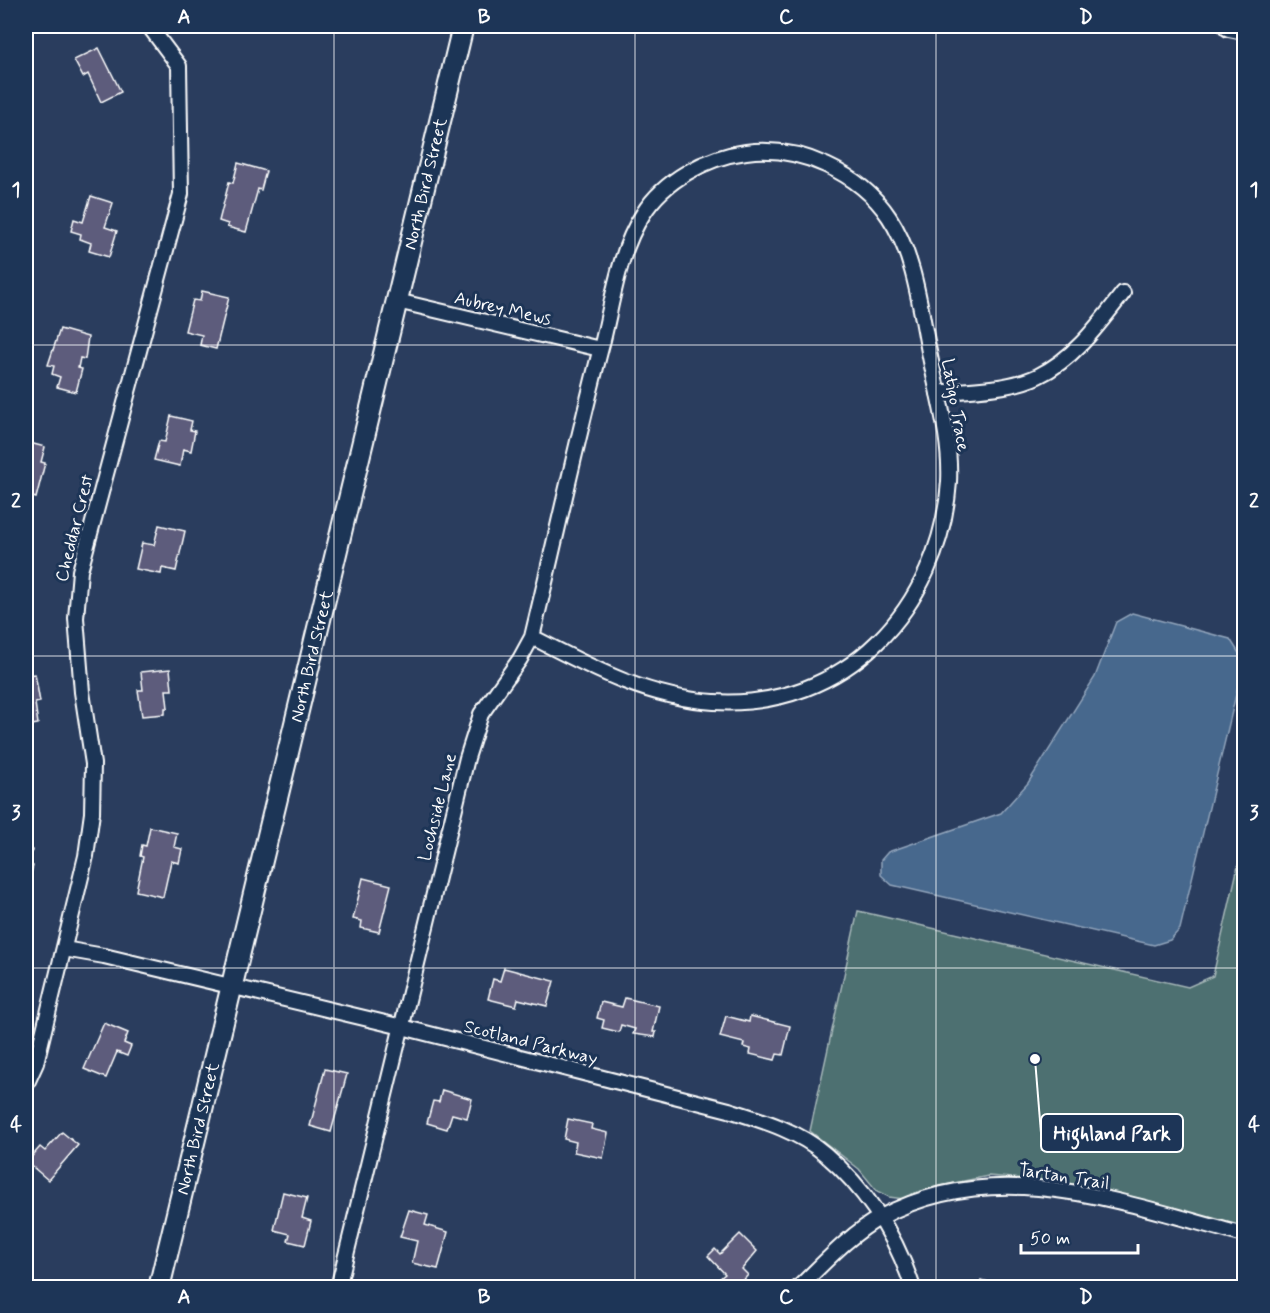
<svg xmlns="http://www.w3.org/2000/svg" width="1270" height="1313" font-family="Mynerve,sans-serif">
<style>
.green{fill:#4d6f71;stroke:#a6b7b8;stroke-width:1.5}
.water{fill:#47688d;stroke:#91a4bb;stroke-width:1.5}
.building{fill:#5d5b7b;stroke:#fff;stroke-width:1.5}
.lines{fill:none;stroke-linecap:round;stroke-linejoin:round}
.street-casing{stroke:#fff;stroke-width:18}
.secondary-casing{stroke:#fff;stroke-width:24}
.street{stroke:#1d3557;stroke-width:14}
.secondary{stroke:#1d3557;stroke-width:20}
.grid{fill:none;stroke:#fff;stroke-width:1.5;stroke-opacity:0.55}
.labels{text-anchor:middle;stroke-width:6;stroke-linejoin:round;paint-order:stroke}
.street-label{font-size:18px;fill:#fff;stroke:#1d3557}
.leader{fill:none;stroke:#fff;stroke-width:2}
.callout-dot{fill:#fff;stroke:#1d3557;stroke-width:2}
.callout{fill:#1d3557;stroke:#fff;stroke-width:2}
.callout-label{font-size:20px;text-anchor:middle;font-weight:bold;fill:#fff}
.neatline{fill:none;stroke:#fff;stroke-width:2}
.grid-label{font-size:20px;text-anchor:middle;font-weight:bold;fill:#fff}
</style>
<rect width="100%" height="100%" fill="#2a3d5e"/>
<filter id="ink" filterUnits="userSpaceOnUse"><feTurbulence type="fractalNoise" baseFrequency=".0167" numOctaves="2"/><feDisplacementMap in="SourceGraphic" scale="12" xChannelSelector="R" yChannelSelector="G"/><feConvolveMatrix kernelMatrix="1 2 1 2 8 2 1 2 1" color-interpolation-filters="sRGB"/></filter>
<g filter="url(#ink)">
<path class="green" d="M1244,840V1228L1059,1182L988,1176L935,1187L904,1199L889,1197L877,1191L859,1169L810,1131L858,911L1188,987L1213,976Z"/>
<path class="water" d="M1132,613L1230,639L1244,661L1180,929L1170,940L1154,945L892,885L881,875V860L888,852L1001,813L1028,783L1095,677L1116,622Z"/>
<g class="building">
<path d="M99,48L121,92L101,102L88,74L83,77L74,60Z"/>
<path d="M238,163L266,171L261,190L258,189L246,232L227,227L228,224L219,221L229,182L233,183Z"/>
<path d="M91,196L113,203L105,227L117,231L109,257L89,251L91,243L80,239L81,234L71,231L74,219L83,222Z"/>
<path d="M202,291L229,297L216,349L200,345L202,335L185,331L193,300L200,301Z"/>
<path d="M60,329L88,337L85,359L80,358L78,368L82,369L76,392L57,387L60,377L52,374L54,366L48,365Z"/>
<path d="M171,416L192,421L190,430L195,431L191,451L183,449L180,466L154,460L159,441L165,442Z"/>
<path d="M26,442L45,447L41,462L45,463L36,498L26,495Z"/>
<path d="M159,525L185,531L176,571L162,568L161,574L136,569L142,543L154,545Z"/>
<path d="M26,563L31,564L29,620H26Z"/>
<path d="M170,669L172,690H166L168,708H165V714L142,716L138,690H143L141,672Z"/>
<path d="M35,674L40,702L35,703L38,724L26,726V675Z"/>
<path d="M150,827L177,833L174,847L182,849L179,863L171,861L163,897L136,891L143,857L140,856L142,845L146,846Z"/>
<path d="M26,849L32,850L29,865L33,866L30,877L26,878Z"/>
<path d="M363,878L391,885L379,932L361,928L362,921L353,919Z"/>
<path d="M26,883L32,884L26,911Z"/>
<path d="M504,968L554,981L547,1006L518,999L516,1006L488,999L493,979L500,981Z"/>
<path d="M625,998L659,1006L653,1032H656L655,1037L633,1034L635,1029L621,1025L619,1032L602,1028L604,1020L597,1018L601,1002L622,1007Z"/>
<path d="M726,1016L749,1022L750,1016L790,1026L783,1055L777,1054L775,1060L750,1054L751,1049L743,1047L744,1043L720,1037Z"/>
<path d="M104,1023L128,1033L124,1043L131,1046L127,1056L117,1052L106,1078L84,1069Z"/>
<path d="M325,1069L347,1074L331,1132L310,1126Z"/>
<path d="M442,1090L472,1099L467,1118L452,1114L447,1129L427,1123L433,1101L439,1102Z"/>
<path d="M568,1119L592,1124L591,1129L608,1133L603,1158L574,1152L576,1142L564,1139Z"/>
<path d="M62,1132L78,1145L48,1180L27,1162L40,1147L45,1151Z"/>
<path d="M283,1192L307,1198L302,1218L311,1221L305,1245L288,1241L290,1234L274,1230Z"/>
<path d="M409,1210L428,1215L425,1225L448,1232L438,1269L412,1263L417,1241L400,1237Z"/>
<path d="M740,1234L757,1251L742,1269L748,1275L736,1288H727L719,1279L725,1274L708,1256L715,1249L720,1254Z"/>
<path d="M981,1280L1009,1287V1288H980Z"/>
</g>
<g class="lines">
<defs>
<g id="street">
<path d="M397,301L600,349"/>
<path d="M938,393C969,389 1009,390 1038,376C1074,359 1099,324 1123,293"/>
<path d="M64,949L104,956L402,1027L729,1110C761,1120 799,1131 825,1154C867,1190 896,1236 913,1288"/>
<path d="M26,1085L36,1063L86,856L92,813L93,764L82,692L76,618L80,571L181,194L179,66L149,26"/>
<path d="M338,1288L467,758L481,714L520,659L532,637C556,538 577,439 603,340C613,299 619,251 643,214C664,180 707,157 746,152C799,145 860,173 889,217C917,259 921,318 932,366C940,404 951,443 949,482C940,608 845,710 714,702C647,698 590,667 532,637"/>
<path d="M798,1288C824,1263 850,1234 881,1217C998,1154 1126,1204 1244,1235"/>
</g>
<g id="secondary">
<path d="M1229,26L1244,29"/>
<path id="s1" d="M159,1288L463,26"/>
</g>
</defs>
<use href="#street" class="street-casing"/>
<use href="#secondary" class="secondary-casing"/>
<use href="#street" class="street"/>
<use href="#secondary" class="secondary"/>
</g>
</g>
<path class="grid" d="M334,26V1288M635,26V1288M936,26V1288M26,345H1244M26,656H1244M26,968H1244"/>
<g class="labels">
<g class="street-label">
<text dy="6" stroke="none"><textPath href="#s1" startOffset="1136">North Bird Street</textPath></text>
<text transform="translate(503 308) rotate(13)" y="6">Aubrey Mews</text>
<text transform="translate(956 405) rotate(80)" y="6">Latigo Trace</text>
<text transform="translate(74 528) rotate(-76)" y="6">Cheddar Crest</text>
<text dy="6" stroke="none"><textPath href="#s1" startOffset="650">North Bird Street</textPath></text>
<text transform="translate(437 807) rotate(-76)" y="6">Lochside Lane</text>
<text transform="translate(531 1042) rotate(14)" y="6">Scotland Parkway</text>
<text dy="6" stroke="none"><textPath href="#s1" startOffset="164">North Bird Street</textPath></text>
<text transform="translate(1064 1176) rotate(9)" y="6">Tartan Trail</text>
</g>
</g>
<path class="leader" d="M1035 1059L1041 1133"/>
<circle class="callout-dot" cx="1035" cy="1059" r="6"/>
<rect class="callout" x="1041" y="1114" width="142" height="38" rx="6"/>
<g class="callout-label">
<text x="1112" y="1140">Highland Park</text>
</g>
<rect width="1270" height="1313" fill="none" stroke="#1d3557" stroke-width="66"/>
<path d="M1021 1244v9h117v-9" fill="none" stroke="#ffffff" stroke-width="3"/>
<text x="1030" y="1244" font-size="18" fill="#ffffff" stroke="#1d3557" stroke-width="4.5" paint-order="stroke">50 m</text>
<rect x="33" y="33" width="1204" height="1247" class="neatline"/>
<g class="grid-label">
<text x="184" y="23">A</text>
<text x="484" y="23">B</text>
<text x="786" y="23">C</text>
<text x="1086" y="23">D</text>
<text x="16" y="196">1</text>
<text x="1254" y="196">1</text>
<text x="16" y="507">2</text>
<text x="1254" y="507">2</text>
<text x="16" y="819">3</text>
<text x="1254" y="819">3</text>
<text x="16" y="1131">4</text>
<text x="1254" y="1131">4</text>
<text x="184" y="1303">A</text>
<text x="484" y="1303">B</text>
<text x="786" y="1303">C</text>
<text x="1086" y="1303">D</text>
</g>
</svg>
